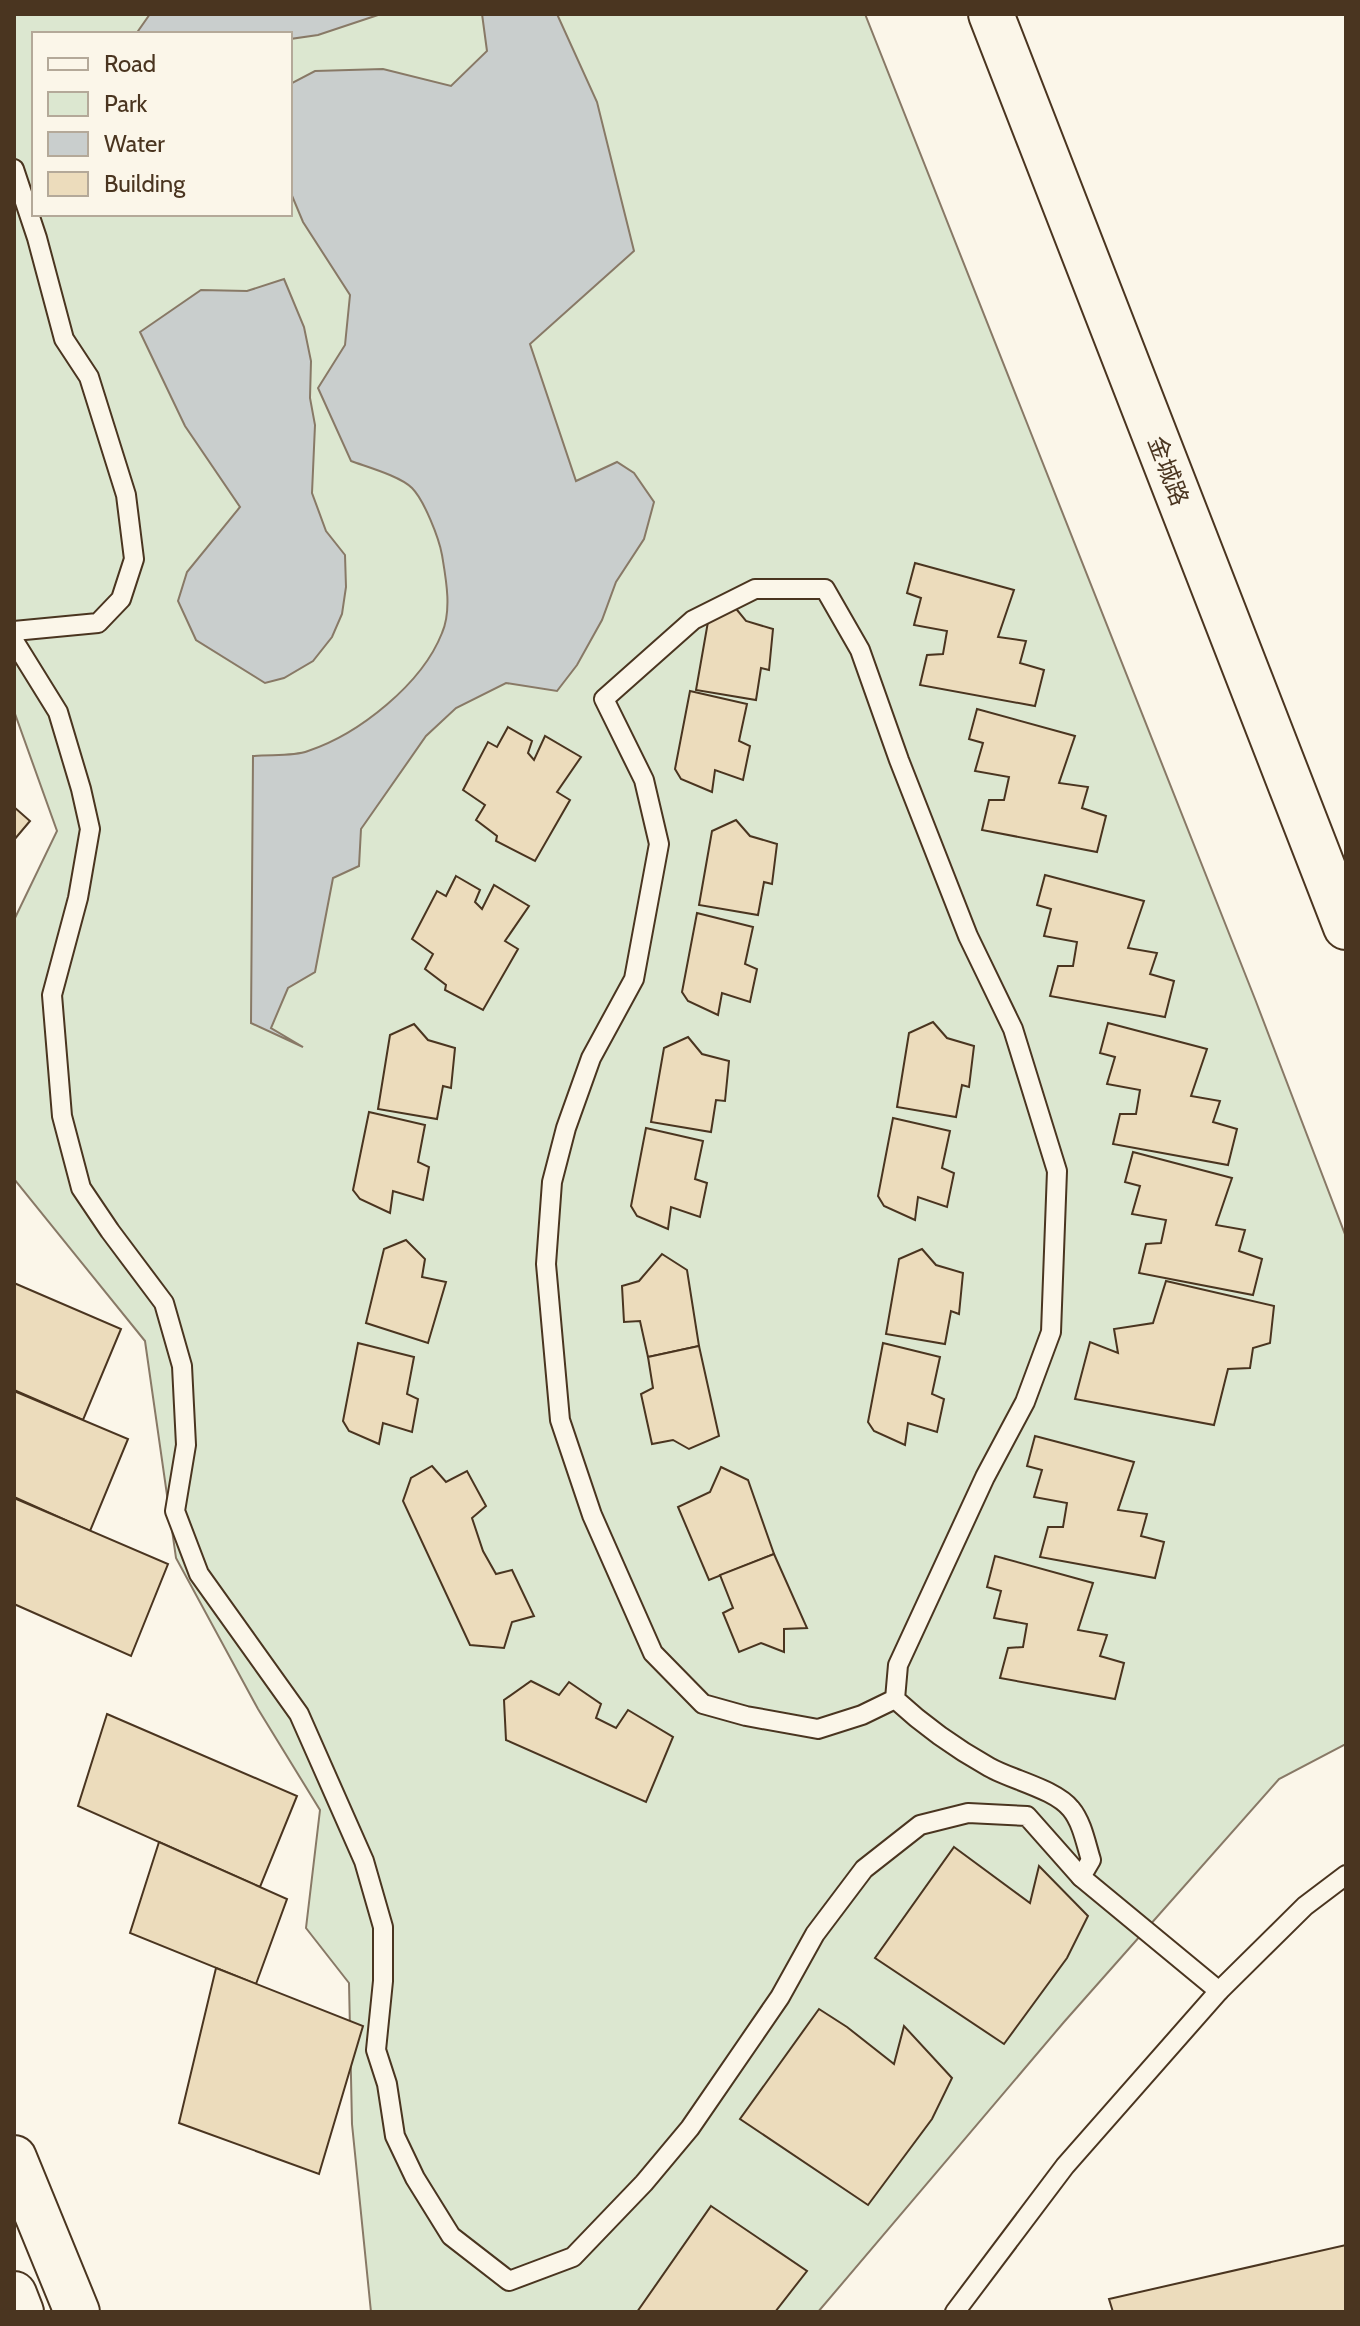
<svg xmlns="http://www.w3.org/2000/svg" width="1360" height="2326" font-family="Cabin,'Noto Sans SC',sans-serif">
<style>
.green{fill:#dce7d0;stroke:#887966;stroke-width:2;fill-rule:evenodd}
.water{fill:#c9cecd;stroke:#887966;stroke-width:2}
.building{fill:#ecdcbc;stroke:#4a3520;stroke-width:2}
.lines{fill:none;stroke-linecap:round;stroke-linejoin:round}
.lane-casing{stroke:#4a3520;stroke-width:22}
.secondary-casing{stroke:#4a3520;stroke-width:48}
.lane{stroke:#fbf6e9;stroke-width:18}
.secondary{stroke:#fbf6e9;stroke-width:44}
.labels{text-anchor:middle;stroke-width:6;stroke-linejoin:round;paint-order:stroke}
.street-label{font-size:24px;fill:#4a3520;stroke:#fbf6e9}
</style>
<rect width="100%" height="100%" fill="#fbf6e9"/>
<path class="green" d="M14,14H865L1255,999L1346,1237V1744L1279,1779L1064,2022L818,2312H371L352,2124L349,1983L306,1928L320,1810L258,1709L176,1558L145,1341L14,1179V920L57,831L14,711ZM34,34H290V214H34Z"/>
<g class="water">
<path d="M150,14H381L318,35L290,39V34H136Z"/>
<path d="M482,14H557L597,102L634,251L530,344L576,481L617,462L634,473L654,502L644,539L616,582L602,620L577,665L557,691L506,683L456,708L426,736L361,829L359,866L333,878L315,972L288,988L271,1028L303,1047L251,1023L253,756C270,754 292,757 308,751C359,734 422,684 442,633C452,610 446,579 442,555C439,538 424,500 412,488C400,476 367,467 351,461L318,388L345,345L350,295L303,222L290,191V84L315,71L383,69L451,86L487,51Z"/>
<path d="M284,279L304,327L311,361L310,398L315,425L312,493L326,531L345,555L346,587L342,614L332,637L313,661L284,678L265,683L196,640L178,601L187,572L240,507L185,426L140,332L201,290L247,291Z"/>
</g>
<g class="building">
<path d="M915,563L1014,590L998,637L1026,641L1020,663L1044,670L1035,706L920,685L927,655L943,654L947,631L914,625L921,598L907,593Z"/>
<path d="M733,605L746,621L773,629L769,670L761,668L756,700L696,690L709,616Z"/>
<path d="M690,691L747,704L739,741L750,746L743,780L715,770L712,792L681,779L675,769Z"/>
<path d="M977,709L1075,736L1059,783L1088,787L1082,808L1106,816L1097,852L982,830L989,800H1004L1009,777L975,771L983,743L969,739Z"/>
<path d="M508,727L532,741L528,753L534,760L545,736L581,757L557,792L570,800L535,861L496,841L497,836L476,820L485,805L463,790L488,742L497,747Z"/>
<path d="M14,807L30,821L14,840Z"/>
<path d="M736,820L750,836L777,844L772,884L764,882L758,915L699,905L712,831Z"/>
<path d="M1045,875L1144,901L1128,948L1157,953L1150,974L1174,981L1165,1017L1050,996L1058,966H1073L1077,942L1044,936L1051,909L1037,905Z"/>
<path d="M456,876L480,890L475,902L482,909L494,885L529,906L505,941L518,949L483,1010L445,990L446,985L425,969L433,954L412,939L437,891L446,896Z"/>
<path d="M697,913L753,927L745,964L757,969L750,1002L722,993L718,1015L688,1001L682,992Z"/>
<path d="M933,1022L947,1038L974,1046L969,1087L962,1085L956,1117L897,1107L909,1033Z"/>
<path d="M1108,1023L1207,1049L1191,1096L1220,1101L1213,1122L1237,1129L1228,1165L1113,1144L1120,1114H1136L1140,1090L1107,1084L1115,1057L1100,1053Z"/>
<path d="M414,1024L428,1040L455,1048L451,1088L443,1086L437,1119L378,1109L390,1035Z"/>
<path d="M688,1037L702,1054L729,1061L725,1101L716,1100L711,1132L651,1122L664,1048Z"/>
<path d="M369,1112L425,1125L418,1162L429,1167L423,1200L393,1191L390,1213L360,1199L353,1190Z"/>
<path d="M893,1118L950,1131L942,1168L954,1173L947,1207L918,1197L915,1220L884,1206L878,1196Z"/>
<path d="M646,1128L703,1141L695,1179L707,1183L700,1217L671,1207L668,1229L637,1216L631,1206Z"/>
<path d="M1133,1152L1232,1178L1216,1225L1245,1230L1239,1251L1262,1259L1253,1295L1139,1273L1146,1244L1161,1243L1166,1220L1132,1214L1140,1186L1125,1182Z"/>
<path d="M406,1240L425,1259L422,1277L446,1282L428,1343L366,1323L384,1249Z"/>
<path d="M922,1249L936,1265L963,1273L959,1314L951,1311L945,1344L886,1334L899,1259Z"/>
<path d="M662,1254L687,1270L699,1346L648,1357L640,1321L624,1322L622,1286L639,1281Z"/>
<path d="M1166,1281L1274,1306L1270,1343L1253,1348L1250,1368L1228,1369L1214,1425L1075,1399L1090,1342L1118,1353L1114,1329L1153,1323Z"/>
<path d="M14,1283L121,1329L83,1420L14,1390Z"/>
<path d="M358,1343L414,1357L407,1394L418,1399L412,1432L383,1423L379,1444L349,1431L343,1421Z"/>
<path d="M883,1343L940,1357L932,1394L944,1399L937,1432L908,1423L905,1445L874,1431L868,1422Z"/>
<path d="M699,1346L719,1436L689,1449L673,1440L652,1444L641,1394L653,1388L648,1357Z"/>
<path d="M14,1391L128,1439L90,1531L14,1497Z"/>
<path d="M1035,1436L1134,1462L1118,1510L1147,1514L1141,1536L1164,1542L1155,1578L1040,1557L1048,1527H1063L1067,1503L1034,1497L1042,1470L1027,1466Z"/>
<path d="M432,1466L446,1482L467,1471L486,1506L472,1518L483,1551L496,1574L512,1570L534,1616L512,1622L504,1648L470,1645L403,1501L411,1478Z"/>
<path d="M721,1467L748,1480L774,1554L709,1580L678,1507L710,1492Z"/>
<path d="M14,1498L168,1564L131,1656L14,1604Z"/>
<path d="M774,1554L807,1628L784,1629V1652L761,1643L739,1652L723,1613L733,1608L720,1575Z"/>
<path d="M995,1556L1093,1583L1078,1630L1107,1635L1100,1656L1124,1663L1115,1699L1000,1678L1008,1648L1023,1647L1027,1624L994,1618L1001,1591L987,1587Z"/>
<path d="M531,1681L559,1695L569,1682L601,1704L596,1718L616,1728L628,1710L673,1737L646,1802L506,1740L504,1700Z"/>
<path d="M107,1714L297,1796L260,1887L78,1806Z"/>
<path d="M159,1842L287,1899L256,1984L130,1933Z"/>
<path d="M954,1847L1030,1903L1039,1866L1088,1916L1067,1958L1004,2044L875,1958Z"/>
<path d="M216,1968L363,2026L319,2174L179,2123Z"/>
<path d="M819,2009L847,2027L894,2064L904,2026L952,2078L932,2119L868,2205L740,2119Z"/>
<path d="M711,2206L807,2271L775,2312H637Z"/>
<path d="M1346,2245V2312H1113L1109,2299Z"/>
</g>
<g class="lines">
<defs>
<g id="lane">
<path d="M14,169L37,238L64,339L89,377L126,495L134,559L121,599L98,623L14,631"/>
<path d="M14,641L58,712L81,789L90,829L78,898L52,995L62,1116L81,1188L110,1231L164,1303L182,1366L186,1445L175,1511L199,1574L299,1714L364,1861L383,1927V1981L376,2050L387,2084L395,2136L415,2178L451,2236L509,2281L573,2257L644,2183L690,2128L780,1997L815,1934L864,1869L920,1825L968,1813L1027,1816L1081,1877"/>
<path d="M895,1699L862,1715L818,1729L746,1716L703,1704L653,1653L592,1515L560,1420L546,1264L552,1182L566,1128L591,1058L634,979L659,844L644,780L604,699L693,620L755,589H825L860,650L899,760L968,936L1013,1029L1057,1171L1051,1332L1025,1402L985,1477L898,1665L895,1699C923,1725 955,1748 989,1767C1012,1780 1055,1789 1071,1809C1082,1822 1086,1844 1091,1860L1081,1877L1219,1991"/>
<path d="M955,2312L1065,2166L1219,1991L1305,1906L1346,1875"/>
</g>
<g id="secondary">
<path d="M991,14L1346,927"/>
<path d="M14,2158L77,2312"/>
<path d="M14,2294L21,2312"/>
</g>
</defs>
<use href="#lane" class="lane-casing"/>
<use href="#secondary" class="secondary-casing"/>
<use href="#lane" class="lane"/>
<use href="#secondary" class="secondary"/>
</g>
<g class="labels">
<g class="street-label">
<text transform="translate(1168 471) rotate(69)" y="8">金城路</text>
</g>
</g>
<rect width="1360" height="2326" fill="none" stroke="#4a3520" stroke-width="32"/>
<rect x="32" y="32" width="260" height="184" fill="#fbf6e9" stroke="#b4a999" stroke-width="2"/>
<rect x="48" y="58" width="40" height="12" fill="#fbf6e9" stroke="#b4a999" stroke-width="2"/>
<text x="104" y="72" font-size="24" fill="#4a3520">Road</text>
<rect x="48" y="92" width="40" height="24" fill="#dce7d0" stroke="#b4a999" stroke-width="2"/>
<text x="104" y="112" font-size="24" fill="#4a3520">Park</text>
<rect x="48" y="132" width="40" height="24" fill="#c9cecd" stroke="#b4a999" stroke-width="2"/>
<text x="104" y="152" font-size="24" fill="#4a3520">Water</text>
<rect x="48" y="172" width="40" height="24" fill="#ecdcbc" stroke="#b4a999" stroke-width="2"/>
<text x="104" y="192" font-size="24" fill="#4a3520">Building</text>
</svg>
